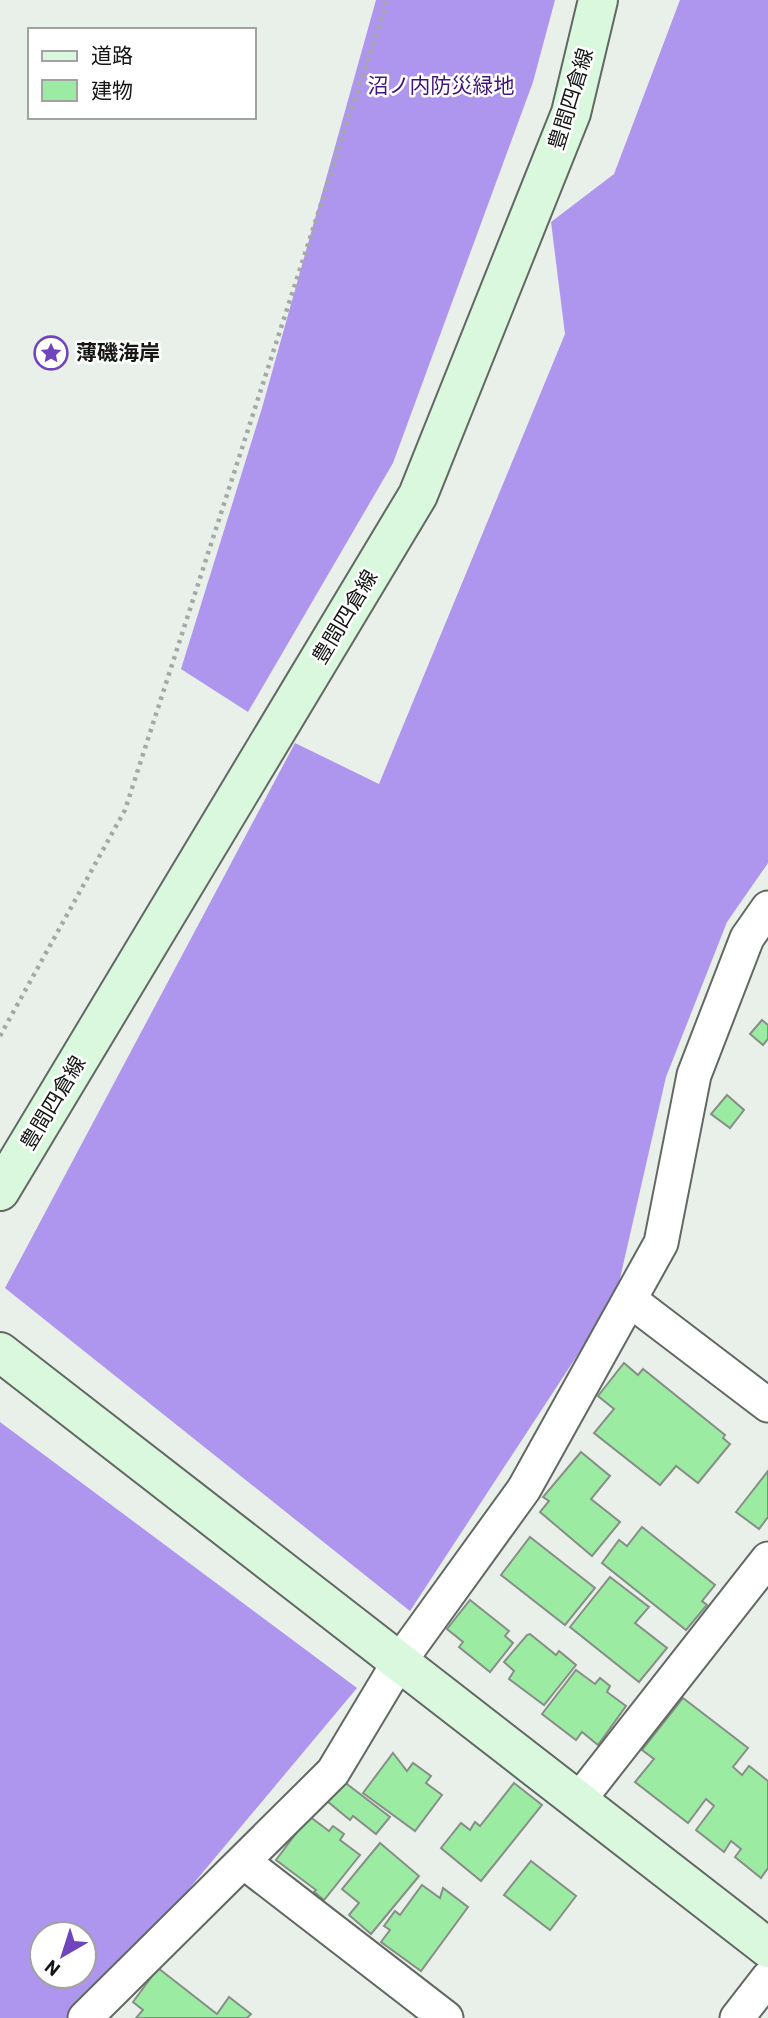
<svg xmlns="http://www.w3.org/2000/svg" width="768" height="2018" font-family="Barlow,'Noto Sans JP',sans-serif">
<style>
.forest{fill:#ae96ee;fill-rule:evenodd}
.building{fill:#9beba2;stroke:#888e88;stroke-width:2}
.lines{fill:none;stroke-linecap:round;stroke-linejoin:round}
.street-casing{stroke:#626863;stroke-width:37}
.secondary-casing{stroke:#626863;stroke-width:42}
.path{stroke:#a5a9a5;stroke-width:4.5;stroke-dasharray:3.5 5;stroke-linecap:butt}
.street{stroke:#fff;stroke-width:33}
.secondary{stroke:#daf8de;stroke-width:38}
.labels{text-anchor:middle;stroke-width:5;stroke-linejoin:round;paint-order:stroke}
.park-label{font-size:21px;fill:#40147b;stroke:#fff}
.street-label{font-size:21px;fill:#151715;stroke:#fff}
.poi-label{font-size:21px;font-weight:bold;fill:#151715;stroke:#fff;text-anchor:start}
</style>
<rect width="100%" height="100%" fill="#e9efe9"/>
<g class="forest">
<path d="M376,0H555L533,82L393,463L248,712L181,669L262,408Z"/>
<path d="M680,0H768V863L727,922L666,1077L616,1296L410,1611L5,1288L295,743L379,784L565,334L551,222L614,174Z"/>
<path d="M0,1422L357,1688L81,2018H0ZM42,1934H84V1976H42Z"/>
</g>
<g class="building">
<path d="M762,1020L768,1025V1039L763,1045L750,1034Z"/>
<path d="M727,1095L744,1110L730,1128L711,1114Z"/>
<path d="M624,1363L638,1375L643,1369L725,1435L723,1438L730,1444L698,1483L676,1466L660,1485L594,1433L614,1409L598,1396Z"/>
<path d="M581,1452L610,1476L591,1499L620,1522L592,1556L540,1512L549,1501L543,1497Z"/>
<path d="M768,1471V1517L759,1529L736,1512Z"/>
<path d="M642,1527L715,1585L702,1601L707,1605L686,1630L602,1563L619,1540L627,1546Z"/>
<path d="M530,1537L595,1588L565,1625L501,1575Z"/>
<path d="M610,1577L649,1607L635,1623L667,1648L639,1682L570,1627Z"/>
<path d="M470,1600L509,1631L505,1636L513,1643L490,1672L459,1647L463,1642L447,1629Z"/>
<path d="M530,1634L556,1655L559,1651L576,1665L544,1705L509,1679L514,1671L504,1662L527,1635Z"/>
<path d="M576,1670L595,1684L600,1678L610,1686L607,1692L626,1706L598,1745L582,1732L576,1740L542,1714Z"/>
<path d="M683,1698L748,1748L733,1767L742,1775L749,1766L768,1781V1868L761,1878L735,1857L741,1849L731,1841L724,1852L696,1830L714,1806L706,1799L688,1823L635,1782L654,1759L642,1750Z"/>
<path d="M393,1753L407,1771L413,1763L431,1776L426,1783L442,1795L415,1831L363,1793Z"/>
<path d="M343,1781L390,1817L376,1834L353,1816L350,1820L327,1801Z"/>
<path d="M514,1783L542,1805L481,1881L441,1848L461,1823L470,1830L475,1822L480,1826Z"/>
<path d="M309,1816L329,1831L333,1826L344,1834L340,1840L360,1855L324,1900L314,1892L316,1890L276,1860Z"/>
<path d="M380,1843L419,1876L371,1934L349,1915L359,1903L342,1889Z"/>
<path d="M531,1861L576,1896L550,1930L504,1895Z"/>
<path d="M422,1885L440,1898L443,1888L468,1907L421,1971L381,1942L390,1930L384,1926L395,1911L400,1915Z"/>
<path d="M158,1968L217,2014L229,1997L251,2014L247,2018H136L143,2010L133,2002Z"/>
</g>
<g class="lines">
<defs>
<g id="street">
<path d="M630,1300L768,1405"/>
<path d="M578,1801L768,1559"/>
<path d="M244,1862L446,2018"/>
<path d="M85,2018L333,1772L399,1662L524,1489L661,1243L694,1075L747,938L768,908"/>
<path d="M737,2018L768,1978"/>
</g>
<g id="secondary">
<path d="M0,1191L418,495L571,113L598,0"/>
<path d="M0,1352L768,1948"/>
</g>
</defs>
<use href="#street" class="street-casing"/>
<use href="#secondary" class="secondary-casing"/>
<path class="path" d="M0,1036L125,810L387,0"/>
<use href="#street" class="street"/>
<use href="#secondary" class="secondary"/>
</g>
<defs>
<symbol id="sight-ring" viewBox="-11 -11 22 22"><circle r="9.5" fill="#fff" stroke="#6f44bd" stroke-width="1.5"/><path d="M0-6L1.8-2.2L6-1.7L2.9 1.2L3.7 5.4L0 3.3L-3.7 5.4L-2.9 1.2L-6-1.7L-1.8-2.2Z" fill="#6f44bd"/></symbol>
</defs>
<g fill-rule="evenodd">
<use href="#sight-ring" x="32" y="334" width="38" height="38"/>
</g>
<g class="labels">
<g class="park-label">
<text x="441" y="93">沼ノ内防災緑地</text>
</g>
<g class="street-label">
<text transform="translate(571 99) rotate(-73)" y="7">豊間四倉線</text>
<text transform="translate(345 617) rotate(-59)" y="7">豊間四倉線</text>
<text transform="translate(53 1103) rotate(-59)" y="7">豊間四倉線</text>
</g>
<g class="poi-label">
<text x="76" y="360">薄磯海岸</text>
</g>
</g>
<rect x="28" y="28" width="228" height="91" fill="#ffffff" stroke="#a1a2a1" stroke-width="2"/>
<rect x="42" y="51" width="35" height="10" fill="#daf8de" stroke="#a1a2a1" stroke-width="2"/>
<text x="91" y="63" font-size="21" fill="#151715">道路</text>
<rect x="42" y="80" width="35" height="21" fill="#9beba2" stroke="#a1a2a1" stroke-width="2"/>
<text x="91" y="98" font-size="21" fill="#151715">建物</text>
<g transform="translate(63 1955) rotate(219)"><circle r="33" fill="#ffffff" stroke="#a1a2a1" stroke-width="2"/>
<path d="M0-5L12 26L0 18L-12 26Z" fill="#6f44bd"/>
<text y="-10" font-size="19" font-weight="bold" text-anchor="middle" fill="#151715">N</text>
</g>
</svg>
